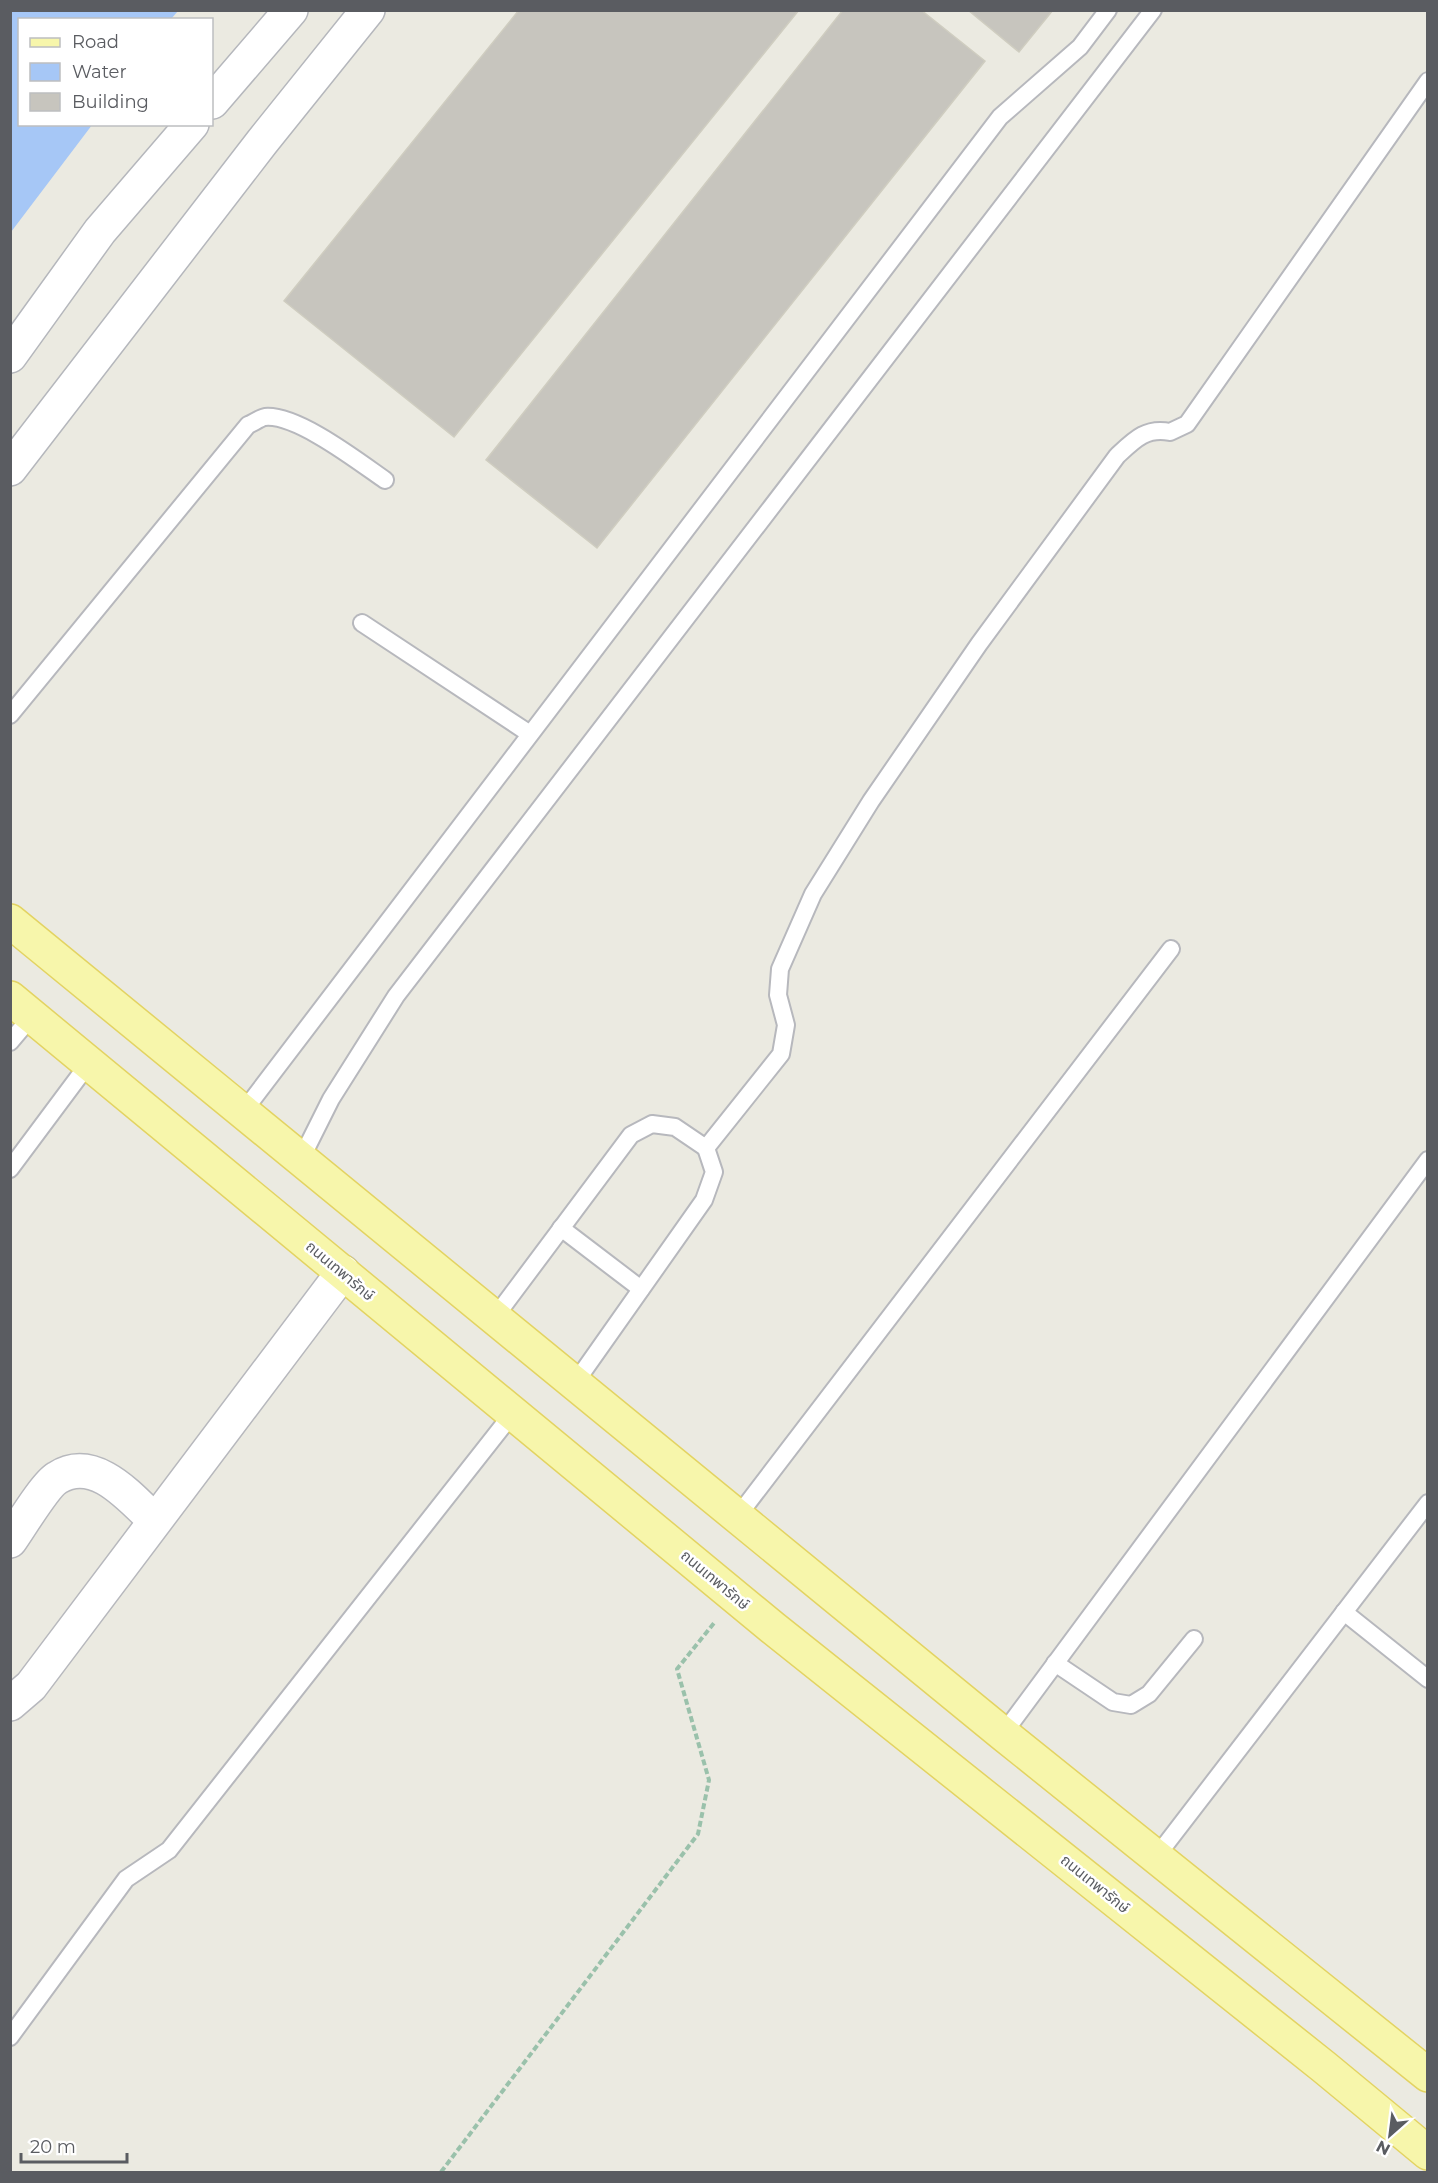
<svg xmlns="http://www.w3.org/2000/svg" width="1438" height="2183" font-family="Montserrat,'Noto Sans Thai',sans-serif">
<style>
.water{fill:#a6c7f6}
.building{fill:#c7c5be;stroke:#cfcdc0;stroke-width:1.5}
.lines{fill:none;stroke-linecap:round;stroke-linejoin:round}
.service-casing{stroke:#b7b8bd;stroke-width:20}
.minor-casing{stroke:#b7b8bd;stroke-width:36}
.secondary-casing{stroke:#b5b7bc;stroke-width:36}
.primary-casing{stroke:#e3d362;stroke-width:36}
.path{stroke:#9ac1ab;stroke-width:4;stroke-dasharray:6 3;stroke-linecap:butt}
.service{stroke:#fff;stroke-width:16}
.minor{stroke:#fff;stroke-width:33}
.secondary{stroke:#fff;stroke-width:33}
.primary{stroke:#f7f6ab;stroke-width:33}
.labels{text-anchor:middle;stroke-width:5;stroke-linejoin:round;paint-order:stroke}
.street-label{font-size:15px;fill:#5a5c61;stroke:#fff}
</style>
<rect width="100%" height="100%" fill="#ebeae1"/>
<path class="water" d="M11,10L178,11L171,19L20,20V124L92,125L11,232Z"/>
<g class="building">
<path d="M519,10H799L454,437L284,301Z"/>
<path d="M843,10H921L985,61L597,548L486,460Z"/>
<path d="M968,10H1053L1019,52Z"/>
</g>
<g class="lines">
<defs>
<g id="service">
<path d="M362,623L530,734"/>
<path d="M10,715L248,425C253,423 260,418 265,417C297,414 359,462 385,480"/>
<path d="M10,1042L32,1016"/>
<path d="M243,1112L1000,117L1080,47L1108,10"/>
<path d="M301,1159L331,1099L396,996L1153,10"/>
<path d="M10,1169L89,1063"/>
<path d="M561,1228L641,1289"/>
<path d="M495,1317L631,1135L652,1124L675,1127L706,1148"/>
<path d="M575,1383L704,1200L714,1172L706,1148L781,1054L786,1025L778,995L780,969L813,894L871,801L979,644L1117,456C1134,440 1146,427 1170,432L1187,424L1428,81"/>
<path d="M737,1517L1171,949"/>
<path d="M1344,1612L1428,1679"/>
<path d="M1055,1663L1113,1702L1131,1705L1149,1694L1194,1639"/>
<path d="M1003,1734L1428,1160"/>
<path d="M1156,1857L1428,1503"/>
<path d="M10,2037L126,1879L169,1850L513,1413"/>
</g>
<g id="minor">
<path d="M10,1541C20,1527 45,1485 57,1478C94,1454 130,1497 154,1520"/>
<path d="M10,1704L31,1686L343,1272"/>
</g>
<g id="secondary">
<path d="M212,102L291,10"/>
<path d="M10,356L100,231L192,124"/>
<path d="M10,469L262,142L368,10"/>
</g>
<g id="primary">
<path d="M10,921L1003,1734L1428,2075"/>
<path d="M10,998L773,1628L1324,2067L1428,2153"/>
</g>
</defs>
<use href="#service" class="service-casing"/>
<use href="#minor" class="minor-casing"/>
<use href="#secondary" class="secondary-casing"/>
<use href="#primary" class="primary-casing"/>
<path class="path" d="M441,2172L698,1834L709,1780L677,1669L714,1623"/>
<use href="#service" class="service"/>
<use href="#minor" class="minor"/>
<use href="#secondary" class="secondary"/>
<use href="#primary" class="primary"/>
</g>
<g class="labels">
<g class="street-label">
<text transform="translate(340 1271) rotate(40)" y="5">ถนนเทพารักษ์</text>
<text transform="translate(715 1580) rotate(40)" y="5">ถนนเทพารักษ์</text>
<text transform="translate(1095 1884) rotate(39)" y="5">ถนนเทพารักษ์</text>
</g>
</g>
<rect width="1438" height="2183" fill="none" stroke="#5a5c61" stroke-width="24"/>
<rect x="18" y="18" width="195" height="108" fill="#ffffff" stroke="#bdbec0" stroke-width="1.5"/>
<rect x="30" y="38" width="30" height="9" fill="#f7f6ab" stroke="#bdbec0" stroke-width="1.5"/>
<text x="72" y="48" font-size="18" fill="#5a5c61">Road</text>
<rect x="30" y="63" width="30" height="18" fill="#a6c7f6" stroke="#bdbec0" stroke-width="1.5"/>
<text x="72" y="78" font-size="18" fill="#5a5c61">Water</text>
<rect x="30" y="93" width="30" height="18" fill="#c7c5be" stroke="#bdbec0" stroke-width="1.5"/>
<text x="72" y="108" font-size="18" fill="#5a5c61">Building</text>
<g transform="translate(1390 2135) rotate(208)" stroke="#ffffff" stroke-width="4.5" paint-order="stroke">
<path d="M0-4.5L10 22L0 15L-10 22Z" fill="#5a5c61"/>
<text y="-9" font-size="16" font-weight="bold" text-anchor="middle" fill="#5a5c61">N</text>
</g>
<path d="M21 2153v9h106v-9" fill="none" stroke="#5a5c61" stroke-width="3"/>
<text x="30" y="2153" font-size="18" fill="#5a5c61" stroke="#ffffff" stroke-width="4.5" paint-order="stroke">20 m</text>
</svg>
